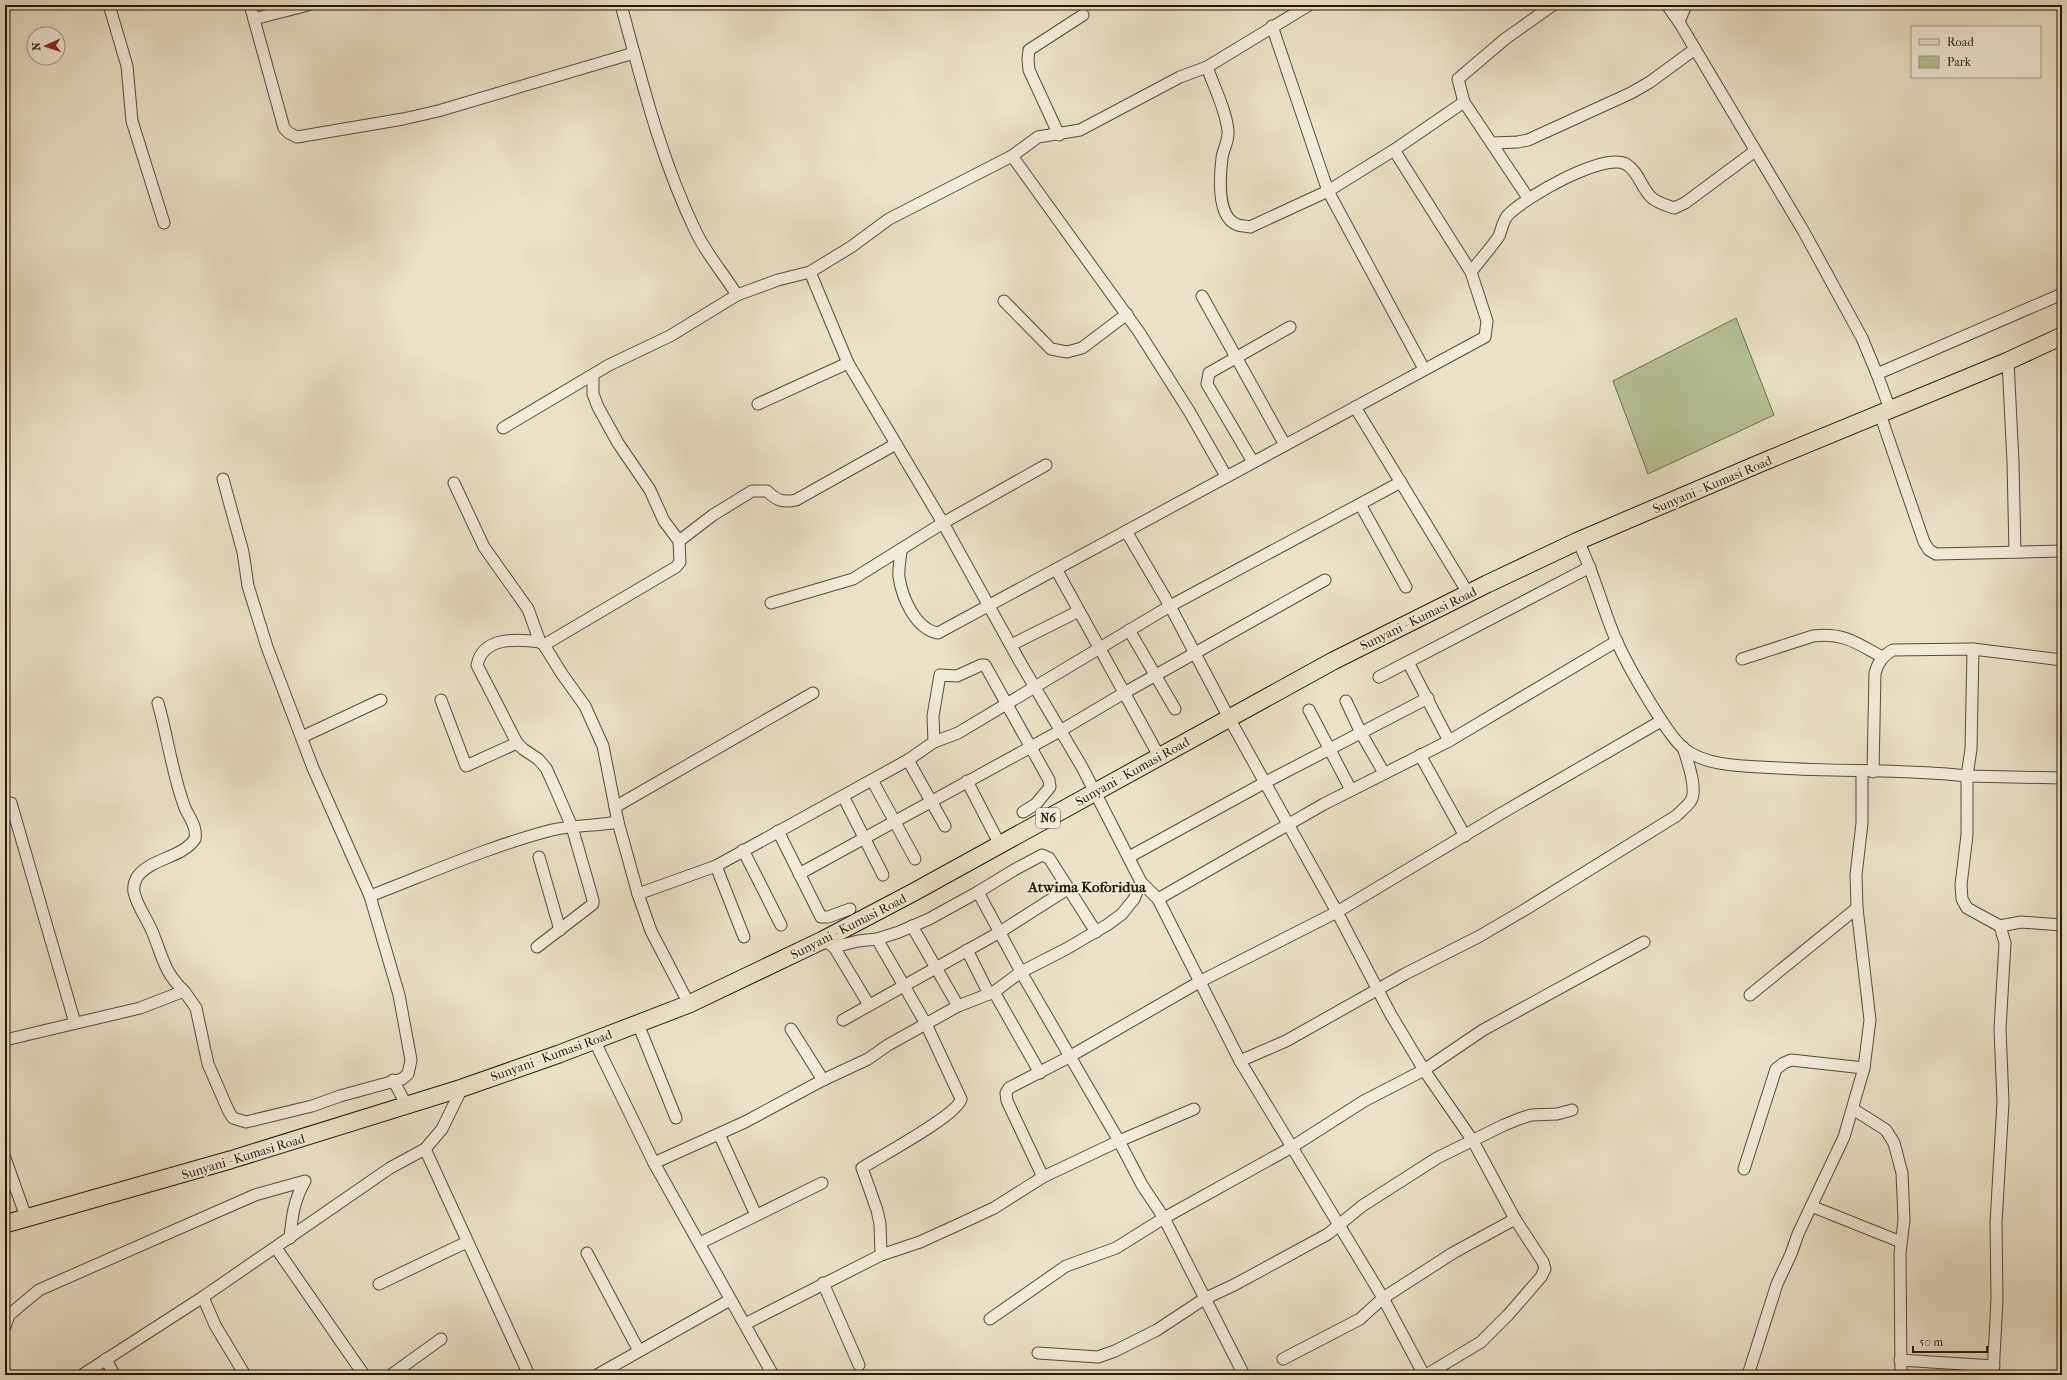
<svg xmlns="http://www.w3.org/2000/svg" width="2067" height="1380" font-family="'IM FELL French Canon',serif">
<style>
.green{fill:#b6c397;stroke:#6e6d4c}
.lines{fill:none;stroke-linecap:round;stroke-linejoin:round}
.minor-casing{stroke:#584a32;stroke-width:13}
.primary-casing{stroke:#271701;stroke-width:19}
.minor{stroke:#f2ecdb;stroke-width:11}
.primary{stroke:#ebe2c7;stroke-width:17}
.labels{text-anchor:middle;stroke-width:3.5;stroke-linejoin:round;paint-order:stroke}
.shield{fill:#f2ecdb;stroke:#645742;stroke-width:1}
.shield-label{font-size:12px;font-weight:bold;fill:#271701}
.street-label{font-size:13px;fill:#271701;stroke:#f2ecdb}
.quarter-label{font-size:15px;font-weight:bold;fill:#271701;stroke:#f2ecdb}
</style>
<rect width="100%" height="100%" fill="#ebe2c7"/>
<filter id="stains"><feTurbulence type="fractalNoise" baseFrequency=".005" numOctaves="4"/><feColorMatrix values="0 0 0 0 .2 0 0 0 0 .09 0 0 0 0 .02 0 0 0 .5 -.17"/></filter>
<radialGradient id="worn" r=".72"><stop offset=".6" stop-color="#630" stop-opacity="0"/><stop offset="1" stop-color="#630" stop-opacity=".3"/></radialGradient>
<path class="green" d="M1736,318L1774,415L1648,474L1613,381Z"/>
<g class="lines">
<defs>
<g id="minor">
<path d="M109,5L127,66L132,121L164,223"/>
<path d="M250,5L284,128L289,133L297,137L403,119L438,111L634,53"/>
<path d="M621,5C642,82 661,160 696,232C707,255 724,274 737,295L778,280L810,272L851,247L889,219L1012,156L1038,137L1080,130L1180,77L1207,67L1309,5"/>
<path d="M1667,5L1679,22L1804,232L1862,338L1877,374L1890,409"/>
<path d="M254,19L308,5"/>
<path d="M1679,22L1686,5"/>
<path d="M1272,26L1328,191L1424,369"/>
<path d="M1207,67C1214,87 1226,110 1228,131C1229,141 1223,149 1222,158C1220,175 1216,218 1238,225C1241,226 1246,226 1250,227L1328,191L1394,150L1464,102"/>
<path d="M1059,135L1029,70L1028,59L1029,50L1083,15"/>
<path d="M1493,143L1518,142L1528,140L1631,93L1650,82L1695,49"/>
<path d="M1012,156L1139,332L1189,411L1226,476"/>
<path d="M1528,198L1464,102L1458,79L1505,39L1553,5"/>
<path d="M810,272L848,363L943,523L1020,662L1082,767L1141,882L1158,899L1240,1061L1383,1298L1424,1375"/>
<path d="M1471,272C1480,260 1491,248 1499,236C1502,229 1503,219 1509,214C1526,197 1603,152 1626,164C1639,172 1641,188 1652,198C1658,203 1666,205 1674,208L1685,203L1755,151"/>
<path d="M1202,296L1285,445"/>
<path d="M1004,301L1051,349L1067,352L1082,348L1127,314"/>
<path d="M2008,361L2013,462L2015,552"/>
<path d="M1877,374L2062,294"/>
<path d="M758,404L848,363"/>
<path d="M1355,407L1468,593"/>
<path d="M1880,414L1924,542L1929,550L1936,554L2062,551"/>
<path d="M503,428L609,365L670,336L737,295"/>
<path d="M1253,462L1207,384L1209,373L1290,327"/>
<path d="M454,483L484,547L528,609L540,642L544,645L562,674L585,706L603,746L618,822L638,894"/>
<path d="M1360,504L1406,587"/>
<path d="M1126,531L1170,606L1229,718L1337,912L1391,1015L1424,1070L1473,1141L1515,1219L1543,1262L1545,1269L1541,1277L1508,1315L1481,1342L1426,1375"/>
<path d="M679,541L713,515L752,491H767C776,500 783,503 796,500L896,444"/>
<path d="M1578,541C1594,573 1602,607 1616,640C1626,662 1638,683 1651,704C1660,718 1670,736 1683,748C1708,768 1749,766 1780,768C1842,772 1905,769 1967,776V835L1961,885L1962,899L1967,908L2000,926L2021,922L2062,925"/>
<path d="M901,549C901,557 898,568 899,577C902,597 915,629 938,633L1485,337L1487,321L1471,272L1394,150"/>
<path d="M1056,569L1159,756"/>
<path d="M771,603L853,579L943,523L1046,465"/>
<path d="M1129,630L1175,709"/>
<path d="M544,645L676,567L680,562L679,541L664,521L650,490L618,443L598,407L593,394V375"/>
<path d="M1011,645L1079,611"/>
<path d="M1973,649L1971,749L1967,776L2062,778"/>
<path d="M1742,659L1813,636C1843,632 1857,643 1882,657"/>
<path d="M1408,662L1449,741"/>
<path d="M1379,677L1590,567"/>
<path d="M441,700L466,766L517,743"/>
<path d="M1346,701L1361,733L1384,773"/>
<path d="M158,703C168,738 172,774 185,808C190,819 197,826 195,839C182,858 151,858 137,877C135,881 133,887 134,892C137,907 149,921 154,936C163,959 165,973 184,991"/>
<path d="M1309,710L1351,790"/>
<path d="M302,737L381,700"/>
<path d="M934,742L933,716L940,675L957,676L981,665H985L1049,780L1050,787L1036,804L1023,812"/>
<path d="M1420,755L1465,836"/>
<path d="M908,760L945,826"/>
<path d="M1873,772L1875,673C1878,662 1883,655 1893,650L1973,649L2062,660"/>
<path d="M872,780L915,859"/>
<path d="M967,781L1000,845"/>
<path d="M843,796L883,875"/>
<path d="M11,803L75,1023"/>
<path d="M615,807L813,693"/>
<path d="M778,831L821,917H828L850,909"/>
<path d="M743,850L781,925"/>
<path d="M539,857L560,930"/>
<path d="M1129,857L1264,783L1428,698"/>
<path d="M716,866L744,937"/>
<path d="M799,874L1060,731L1124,693L1325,580"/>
<path d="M978,892L1014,870L1042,855L1049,858L1096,932"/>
<path d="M370,896C430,873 490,846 552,830C573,825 596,826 618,822"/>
<path d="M1158,899L1324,804L1449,741L1617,641"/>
<path d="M912,926L958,1006"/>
<path d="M877,939L926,1024L961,1099C958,1115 879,1157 862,1168L877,1210L880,1224L881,1255"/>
<path d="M823,940L834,947L858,941L877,939L899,932L929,919L978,892L1021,972L1119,1141L1142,1185L1164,1218L1244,1375"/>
<path d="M537,947L593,904V900L572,827L556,790L546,768L538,759L523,749L517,743L477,665C483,636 518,639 540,642"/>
<path d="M834,947L869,1005"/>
<path d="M967,950L989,994"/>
<path d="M994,992L1040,1073"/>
<path d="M1750,995L1857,908"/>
<path d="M689,1004L651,931L638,894L716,866L908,760L934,742L958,733L1170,606L1401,482"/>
<path d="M843,1020L1000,932L1069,888"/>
<path d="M638,1024L676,1118"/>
<path d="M791,1029L823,1080"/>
<path d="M5,1040L140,1008L184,991L196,1008L208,1064L229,1112L233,1118L246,1122L312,1106L340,1096L402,1079L408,1074L411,1060L399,995L370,896L313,768L267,647L248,586L243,552L223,479"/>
<path d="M594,1040L654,1163L773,1375"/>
<path d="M1240,1061L1286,1041L1405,974L1478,937L1526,909L1676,816C1681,811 1686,807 1690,802C1699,791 1687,760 1683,747"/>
<path d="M393,1080L406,1104"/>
<path d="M1853,1109L1886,1130L1894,1143L1902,1173L1904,1220L1900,1253L1901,1375"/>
<path d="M719,1134L756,1215"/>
<path d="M425,1149L529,1375"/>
<path d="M5,1158L26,1217"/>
<path d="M654,1163L745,1122L823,1080L868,1059L888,1045L958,1006L994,992L1021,972L1066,949L1107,925L1122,914L1134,899L1141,882"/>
<path d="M1744,1169L1776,1069L1784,1063L1791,1060L1864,1068"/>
<path d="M1043,1177L1007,1101L1006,1093L1009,1088L1069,1057L1201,981L1337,912L1502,813L1661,721"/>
<path d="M1811,1206L1901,1242"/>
<path d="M700,1243L822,1183"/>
<path d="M276,1248L364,1375"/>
<path d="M587,1253L639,1351"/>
<path d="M823,1283L859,1365"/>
<path d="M379,1284L467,1242"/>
<path d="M203,1297L215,1325L245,1375"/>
<path d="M990,1319L1066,1266L1116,1248L1164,1218L1292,1147L1364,1101L1424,1070L1483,1030L1644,942"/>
<path d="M745,1324L881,1255L920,1242L966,1221L994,1208L1043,1177L1119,1141L1194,1109"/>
<path d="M5,1327L9,1315L39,1290L255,1195L305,1181C294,1200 292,1216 290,1238"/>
<path d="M1038,1353L1098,1357L1115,1351L1157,1330L1204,1299L1234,1285L1328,1234L1362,1206L1437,1158L1504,1125L1519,1119L1531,1115L1557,1114L1572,1110"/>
<path d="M106,1359L114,1375"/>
<path d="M1283,1359L1360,1319L1383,1298L1453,1253L1515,1219"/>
<path d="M1900,1360L1994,1366"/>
<path d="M82,1375L203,1297L390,1168L425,1149L442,1129L462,1088"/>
<path d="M391,1375L441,1339"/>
<path d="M597,1375L730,1300"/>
<path d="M1748,1375L1777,1284L1791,1254L1798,1234L1844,1137L1864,1068L1870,1020L1857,908L1856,875L1862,823V772"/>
<path d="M1993,1375L1997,1299L1996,1223L2003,1102L2000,1029L2005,943L2000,926"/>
</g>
<path id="primary" d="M5,1224L230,1160L462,1088L559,1054L689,1004L823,940L914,892L1333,661L1487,584L1578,541L1763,462L2008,361L2062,336"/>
</defs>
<use href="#minor" class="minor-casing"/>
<use href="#primary" class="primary-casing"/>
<use href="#minor" class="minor"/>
<use href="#primary" class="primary"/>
</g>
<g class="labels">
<rect class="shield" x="1036" y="808" width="24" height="20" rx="3"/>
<g class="shield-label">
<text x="1048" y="822">N6</text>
</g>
<g class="street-label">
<text transform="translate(1712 484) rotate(-23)" y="5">Sunyani - Kumasi Road</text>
<text transform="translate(1418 618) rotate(-26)" y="5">Sunyani - Kumasi Road</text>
<text transform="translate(1132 771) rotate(-29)" y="5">Sunyani - Kumasi Road</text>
<text transform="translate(848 926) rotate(-27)" y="5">Sunyani - Kumasi Road</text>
<text transform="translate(551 1055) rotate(-20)" y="5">Sunyani - Kumasi Road</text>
<text transform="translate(243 1156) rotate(-17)" y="5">Sunyani - Kumasi Road</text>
</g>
<g class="quarter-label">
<text x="1087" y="892">Atwima Koforidua</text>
</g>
</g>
<rect width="2067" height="1380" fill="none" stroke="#ebe2c7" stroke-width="20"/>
<rect x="6" y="6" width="2055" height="1368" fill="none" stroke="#271701" stroke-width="2"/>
<rect x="10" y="10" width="2047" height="1360" fill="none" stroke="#271701"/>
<rect x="1911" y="26" width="130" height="52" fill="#f2ecdb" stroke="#a19784"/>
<rect x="1919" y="39" width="20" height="6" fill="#ebe2c7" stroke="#a19784"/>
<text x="1947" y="46" font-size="12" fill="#271701">Road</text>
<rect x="1919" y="56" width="20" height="12" fill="#b6c397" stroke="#a19784"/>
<text x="1947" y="66" font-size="12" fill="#271701">Park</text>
<g transform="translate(46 46) rotate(267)"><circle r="19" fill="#f2ecdb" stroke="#a19784"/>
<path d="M0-3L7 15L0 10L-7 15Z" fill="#8f2418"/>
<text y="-6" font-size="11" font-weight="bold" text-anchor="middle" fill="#271701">N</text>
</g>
<path d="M1913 1346v6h74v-6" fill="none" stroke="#271701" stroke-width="2"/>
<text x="1919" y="1346" font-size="12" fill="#271701" stroke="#f2ecdb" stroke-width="3" paint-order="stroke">50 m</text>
<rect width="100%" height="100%" filter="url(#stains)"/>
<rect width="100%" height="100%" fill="url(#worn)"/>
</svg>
